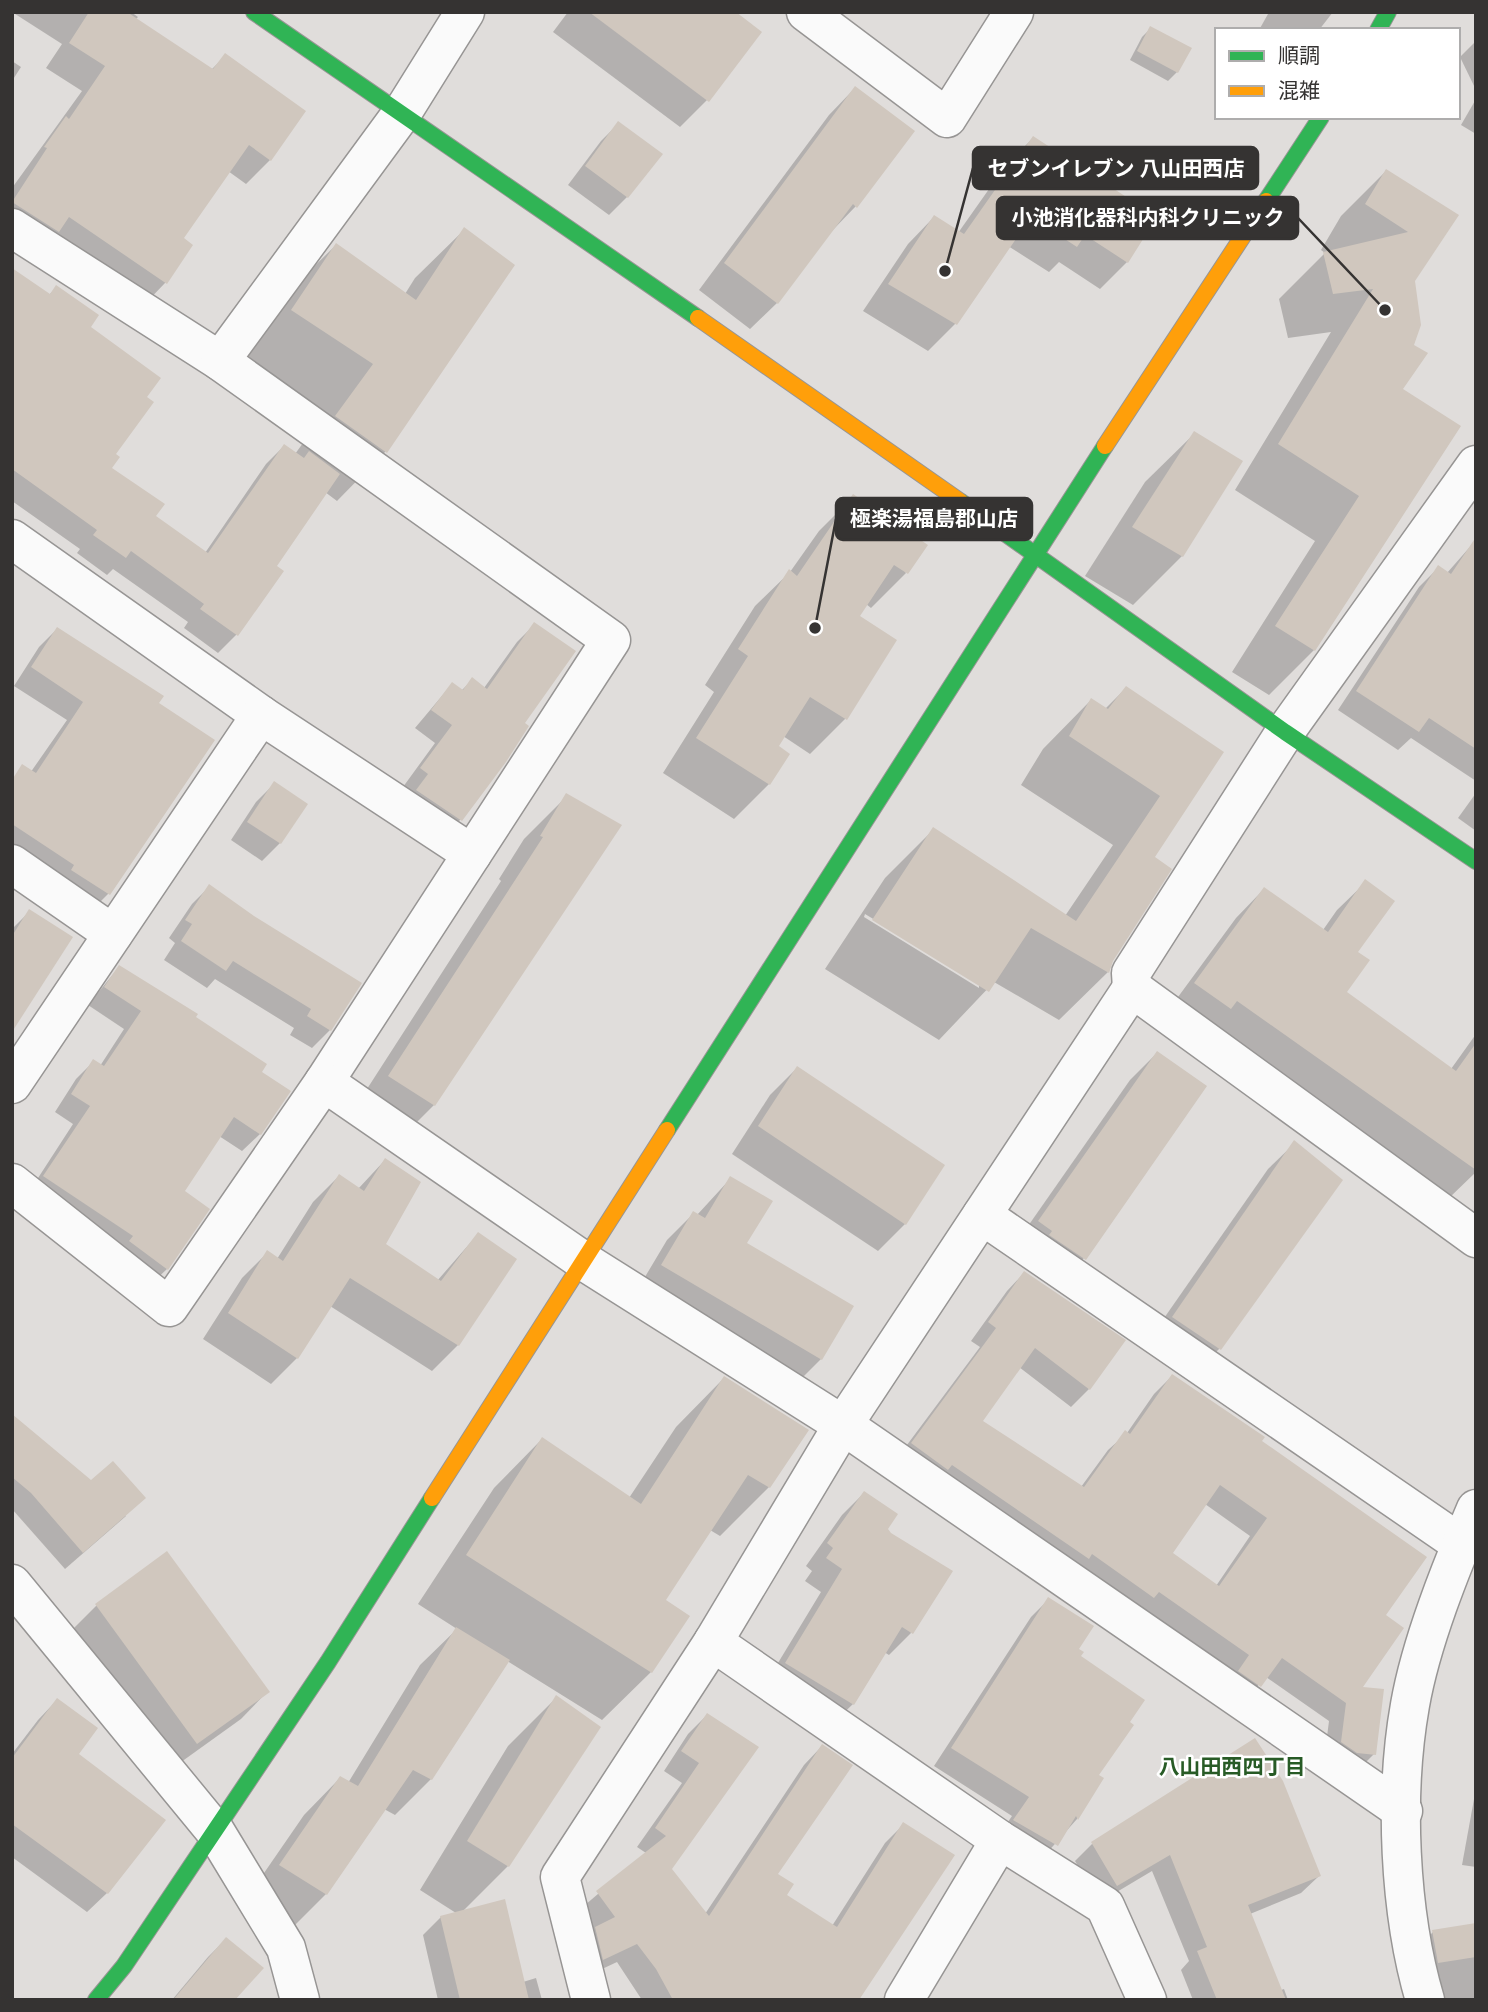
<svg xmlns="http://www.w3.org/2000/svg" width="1488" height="2012" font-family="'Archivo Narrow','Noto Sans JP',sans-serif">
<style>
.shadow{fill:#0003;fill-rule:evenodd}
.building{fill:#d0c7be;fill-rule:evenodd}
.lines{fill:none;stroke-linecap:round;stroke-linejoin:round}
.street-casing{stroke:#979594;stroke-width:41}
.fast-casing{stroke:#979594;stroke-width:18}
.slow-casing{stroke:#979594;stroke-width:18}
.street{stroke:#fafafa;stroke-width:38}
.fast{stroke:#30b455;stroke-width:16}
.slow{stroke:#ff9f0a;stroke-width:16}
.labels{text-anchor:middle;stroke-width:5;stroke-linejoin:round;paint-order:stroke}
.neighbourhood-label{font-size:21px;font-weight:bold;fill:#285b26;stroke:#fff}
.leader{fill:none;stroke:#353332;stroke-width:2.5}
.callout-dot{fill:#353332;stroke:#fff;stroke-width:2.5}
.callout{fill:#353332;stroke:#353332;stroke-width:2.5}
.callout-label{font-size:21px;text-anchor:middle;font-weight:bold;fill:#fff}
</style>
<rect width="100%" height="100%" fill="#e0dddb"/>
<g class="shadow">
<path d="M12,12H131L138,17L135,20L211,70L225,56L270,160L246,184L228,171L182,238L191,245L165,283L142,307L12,241V188L82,91L46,68L62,44Z"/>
<path d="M568,12H733L707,100L680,127L553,32Z"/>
<path d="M1261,12H1333L1319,30H1259L1268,14Z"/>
<path d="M1151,28L1177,72L1168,81L1130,60L1142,37Z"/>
<path d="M1476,41V90L1460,57Z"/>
<path d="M12,61L21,67L12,81Z"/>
<path d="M855,88L856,206L829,234L777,303L750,329L699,290L829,115Z"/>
<path d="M1476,99V134L1461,125Z"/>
<path d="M619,123L627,197L609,215L568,185L601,141Z"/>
<path d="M1033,138L1127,262L1100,289L1059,262L1049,272L1008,246L955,324L928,351L863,311L908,244L934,217L958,233L1006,165Z"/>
<path d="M1386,171L1456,216L1413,280L1401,389L1314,650L1269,695L1232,672L1315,541L1235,490L1331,332L1288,338L1279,299L1325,253L1321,250L1341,216Z"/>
<path d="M464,230L446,364L385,452L337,501L325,492L274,566L282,571L236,635L218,653L184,628L188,622L113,569L107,575L77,553L80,549L12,501V270L49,295L57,287L145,398L114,454L110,468L154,516L205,553L266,464L284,446L295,454L325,413L244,359L287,293L336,245L405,294L415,278Z"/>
<path d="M1194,434L1182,556L1133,605L1085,576L1145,482Z"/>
<path d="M854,496L906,573L871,608L866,604L858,616L895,640L845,719L810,754L783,736L776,746L769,784L734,819L663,773L714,692L705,685L755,606L790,572L819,531Z"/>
<path d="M1476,540V781L1411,738L1398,750L1338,710L1419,587L1438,568L1447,573Z"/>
<path d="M535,624L523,724L460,820L443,838L403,787L435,743L415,728L452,684L461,691L472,680L484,688L517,642Z"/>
<path d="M57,629L157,704L212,740L108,894L90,912L12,854V799L67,720L14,686L39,647Z"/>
<path d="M1126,688L1222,752L1152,858L1108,972L1059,1020L994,982L939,1040L825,969L885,878L933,830L1065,916L1113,845L1021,785L1043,749L1091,700L1105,709ZM865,914L979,983V988L864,917Z"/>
<path d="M274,784L280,843L262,861L231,840L256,802Z"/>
<path d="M1476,793V831L1458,818Z"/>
<path d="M567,796L620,825L434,1105L391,1148L347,1120L501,881L499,879L524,839Z"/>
<path d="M1366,882L1355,952L1344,993L1451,1069L1476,1034V1172L1448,1199L1167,1012L1236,918L1264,889L1323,930L1337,910Z"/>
<path d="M210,886L330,1030L312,1048L290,1035L294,1028L215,979L207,988L164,960L175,943L169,938L192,904Z"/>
<path d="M30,911L12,1020V929Z"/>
<path d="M119,967L193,1018L259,1072L260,1134L242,1151L219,1136L183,1191L167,1269L149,1286L27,1195L73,1124L55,1112L76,1079L94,1061L100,1066L124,1029L88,1005Z"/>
<path d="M1157,1053L1084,1258L1057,1285L1012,1249L1130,1080Z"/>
<path d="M797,1068L905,1224L878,1251L732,1154L770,1095Z"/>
<path d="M1295,1143L1341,1180L1219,1349L1193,1376L1146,1344L1268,1169Z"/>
<path d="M385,1160L384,1244L437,1281L478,1234L514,1260L458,1345L432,1371L330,1306L297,1358L271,1384L203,1339L242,1278L267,1253L277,1259L313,1202L339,1176L358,1189Z"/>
<path d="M731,1178L745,1244L852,1307L821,1359L794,1386L636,1292L667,1240L694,1213L697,1215Z"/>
<path d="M1024,1273L1089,1389L1071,1407L1019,1367L981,1421L1081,1487L1108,1450L1127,1433L1154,1394L1172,1376L1260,1441L1383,1615L1360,1689L1374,1754L1356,1772L1324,1760L1329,1721L1266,1677L1242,1703L895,1461L980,1347L971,1341L1007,1291ZM1205,1504L1250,1536L1216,1586L1171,1554Z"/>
<path d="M724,1378L806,1431L769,1487L720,1536L710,1530L664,1601L651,1672L602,1720L507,1661L431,1779L395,1815L384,1809L326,1894L290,1930L244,1902L304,1815L340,1778L348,1783L420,1665L457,1629L418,1604L494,1488L542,1439L629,1498L676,1427Z"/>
<path d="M12,1418L126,1516L65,1569L12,1509Z"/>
<path d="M864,1493L886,1529L911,1633L889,1655L884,1652L853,1704L830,1726L764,1686L821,1592L805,1581L812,1571L806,1566L842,1515Z"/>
<path d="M1049,1599L1078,1656L1096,1776L1101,1778L1077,1819L1038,1863L997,1838L1012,1816L934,1766L1031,1617Z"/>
<path d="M97,1605L267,1692L241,1719L170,1770L70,1632Z"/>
<path d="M556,1698L599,1727L508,1866L462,1912L523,1982L536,1978L542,2000H438L423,1935L441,1917L456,1913L420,1890L508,1746Z"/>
<path d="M57,1700L76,1754L164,1821L107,1893L87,1912L12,1857V1754L38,1720Z"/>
<path d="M707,1715L756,1747L670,1869L705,1914L804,1765L822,1746L776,1875L785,1896L832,1926L885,1843L903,1825L858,2000H642L617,1962L585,1977L577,1948L594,1931L578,1911L646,1853L637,1847L682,1783L664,1771L688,1734Z"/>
<path d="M1476,1788V1867L1462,1865Z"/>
<path d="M1092,1844L1319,1876L1301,1893L1250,1914L1281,1990L1284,1989L1288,2000H1193L1181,1970L1189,1961L1152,1871L1100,1902L1075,1861Z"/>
<path d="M1476,1925V2000H1429L1415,1950L1433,1932Z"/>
<path d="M226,1939L233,2000H172L208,1957Z"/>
</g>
<g class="building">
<path d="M89,12H127L213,69L225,53L306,111L271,161L249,145L184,238L193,245L167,284L69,217L59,232L12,202L47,148L44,147L66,116L69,119L105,66L69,43Z"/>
<path d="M589,12H736L762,32L709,102Z"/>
<path d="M1150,26L1192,48L1178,73L1137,51Z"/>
<path d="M855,86L915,131L857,208L853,204L778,304L724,263Z"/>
<path d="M618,121L663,154L628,198L585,166Z"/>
<path d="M1033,136L1157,217L1128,263L1085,235L1077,247L1031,217L957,325L888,284L934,215L964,234Z"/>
<path d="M1386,169L1459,215L1415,281L1421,325L1414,345L1428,353L1403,389L1461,426L1315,651L1275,626L1359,496L1278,444L1373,289L1333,294L1323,252L1408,232L1365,204Z"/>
<path d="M464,227L515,265L387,453L335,416L373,364L291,310L336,243L416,300Z"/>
<path d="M12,268L50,294L56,285L99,315L91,327L161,378L147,397L154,402L116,454L120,457L112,468L165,504L156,516L208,553L284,444L304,458L309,451L340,474L277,566L284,571L238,636L200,609L204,604L131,551L126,558L93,535L97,530L12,469Z"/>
<path d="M1194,431L1243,461L1183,557L1132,527Z"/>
<path d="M853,494L928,545L908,574L894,565L860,616L897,640L847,720L810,697L779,746L790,754L770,785L696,738L748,656L738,649L789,569L797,576Z"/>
<path d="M1476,537V749L1429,718L1419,732L1356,691L1438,565L1451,574Z"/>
<path d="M534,622L576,651L525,723L529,726L506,762L462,821L416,790L428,774L420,768L452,725L431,710L452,682L463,690L472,677L487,689Z"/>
<path d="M57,627L164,696L159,703L215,740L110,895L71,870L74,865L12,824V780L22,764L36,773L83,702L31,667Z"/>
<path d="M1126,686L1224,752L1155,857L1172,869L1113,961L1109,973L1031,928L989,992L872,920L933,827L1076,921L1160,796L1069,736L1091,698L1108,709Z"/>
<path d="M274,781L308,804L281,844L247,822Z"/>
<path d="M566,793L622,825L435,1106L388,1076L543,837L540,836Z"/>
<path d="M1365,879L1395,901L1358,952L1370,960L1347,992L1456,1071L1476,1043V1170L1237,1001L1231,1009L1194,983L1264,887L1328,932Z"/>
<path d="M209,884L254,916L362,983L331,1031L307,1016L311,1009L233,961L226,971L181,941L192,924L185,920Z"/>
<path d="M29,909L73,937L12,1032V936Z"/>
<path d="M119,965L198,1014L196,1017L267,1064L262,1072L291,1091L261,1135L234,1117L185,1191L210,1209L168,1270L129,1241L133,1236L43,1176L90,1106L71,1094L93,1059L104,1066L141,1011L104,987Z"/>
<path d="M1157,1051L1207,1086L1086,1260L1049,1235L1052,1231L1038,1221Z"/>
<path d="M797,1066L945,1165L906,1225L758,1126Z"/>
<path d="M1294,1140L1343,1180L1221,1350L1172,1317Z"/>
<path d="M385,1158L421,1182L386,1244L441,1281L478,1232L517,1259L459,1346L350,1278L298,1359L228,1313L267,1250L283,1261L339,1174L364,1191Z"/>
<path d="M730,1176L773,1201L747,1243L854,1306L822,1360L661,1265L693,1211L705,1218Z"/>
<path d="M1024,1271L1126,1340L1090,1390L1035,1348L983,1421L1084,1487L1125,1430L1130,1434L1172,1374L1265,1437L1262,1441L1427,1557L1386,1615L1404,1628L1363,1687L1384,1689L1376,1755L1357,1753L1341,1742L1346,1703L1282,1658L1261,1687L1238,1671L1249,1655L1159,1592L1154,1598L1092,1554L1089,1559L952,1465L948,1470L911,1443L996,1328L988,1322ZM1220,1485L1267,1518L1219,1586L1173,1553Z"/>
<path d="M724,1376L809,1430L770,1488L748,1475L696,1554L666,1600L690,1616L652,1673L466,1555L542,1437L641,1504Z"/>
<path d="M12,1414L91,1480L113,1461L146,1498L83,1553L31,1493L12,1477Z"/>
<path d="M864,1491L898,1514L888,1529L891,1533L953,1571L913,1634L902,1627L854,1705L785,1663L842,1569L826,1558L833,1548L827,1543Z"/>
<path d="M167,1551L270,1692L197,1744L95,1604Z"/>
<path d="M1048,1597L1094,1626L1079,1649L1084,1652L1081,1656L1145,1700L1130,1722L1134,1725L1099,1775L1104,1778L1078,1820L1076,1816L1058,1846L1013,1820L1029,1797L951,1748Z"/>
<path d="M456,1627L510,1660L432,1780L413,1770L327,1895L279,1865L340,1776L358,1786Z"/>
<path d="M556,1695L601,1727L509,1867L467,1841Z"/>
<path d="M57,1698L98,1728L79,1754L166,1820L108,1894L12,1824V1758Z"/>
<path d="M707,1713L759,1747L672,1869L709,1916L822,1744L853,1765L778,1874L794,1884L787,1895L837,1927L903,1822L955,1855L859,2000H673L656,1969L637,1944L603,1960L595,1927L615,1917L596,1891L666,1836L655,1828L699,1763L681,1751Z"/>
<path d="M1255,1738L1283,1781L1321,1876L1248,1905L1286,2000H1217L1197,1951L1207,1947L1170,1855L1117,1886L1091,1842Z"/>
<path d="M505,1899L529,2000H460L440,1916Z"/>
<path d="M1476,1923V1957L1438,1963L1432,1930Z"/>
<path d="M226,1937L264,1968L235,2000H173Z"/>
</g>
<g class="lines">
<defs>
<g id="street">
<path d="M806,12L947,118L1014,12"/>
<path d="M12,228L220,361L611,640L324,1082L169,1307L12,1183"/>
<path d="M220,361L402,113L465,12"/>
<path d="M12,539L261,715L472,854"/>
<path d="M12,864L113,934"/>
<path d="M1132,988L1131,973L1285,732L1476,465"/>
<path d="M324,1082L585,1262L843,1425L1403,1811"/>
<path d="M12,1084L261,715"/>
<path d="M982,1215L1461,1544"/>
<path d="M12,1584L215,1831L286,1948L300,2000"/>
<path d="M591,2000L560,1877L713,1642"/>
<path d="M904,2000L1000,1840"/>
<path d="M1147,2000L1105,1906L1000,1840L713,1642L843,1425L1132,988L1476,1238"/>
<path d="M1425,2000C1399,1912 1394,1795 1410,1705C1421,1642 1451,1568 1476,1509"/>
</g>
<g id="fast">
<path d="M254,12L698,318"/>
<path d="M1378,30L1388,12"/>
<path d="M1266,201L1321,117"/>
<path d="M961,502L1285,732L1476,861"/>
<path d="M667,1130L1105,446"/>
<path d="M96,2000L124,1966L328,1662L432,1498"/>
</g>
<g id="slow">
<path d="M698,318L961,502"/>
<path d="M1105,446L1266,201"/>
<path d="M432,1498L667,1130"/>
</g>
</defs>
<use href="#street" class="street-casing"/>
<use href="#fast" class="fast-casing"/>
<use href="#slow" class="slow-casing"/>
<use href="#street" class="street"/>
<use href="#fast" class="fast"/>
<use href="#slow" class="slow"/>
</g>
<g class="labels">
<g class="neighbourhood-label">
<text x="1232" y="1774">八山田西四丁目</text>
</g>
</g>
<path class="leader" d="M945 271L973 168M1385 310L1298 218M815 628L836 519"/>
<g class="callout-dot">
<circle cx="945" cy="271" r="7"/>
<circle cx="1385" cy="310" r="7"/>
<circle cx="815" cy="628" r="7"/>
</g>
<g class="callout">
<rect x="973" y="147" width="285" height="42" rx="7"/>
<rect x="997" y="197" width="301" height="42" rx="7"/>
<rect x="836" y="498" width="196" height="42" rx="7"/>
</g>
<g class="callout-label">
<text x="1116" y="176">セブンイレブン 八山田西店</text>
<text x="1148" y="225">小池消化器科内科クリニック</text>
<text x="934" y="526">極楽湯福島郡山店</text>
</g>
<rect width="1488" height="2012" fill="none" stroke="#353332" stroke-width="28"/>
<rect x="1215" y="28" width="245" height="91" fill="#ffffff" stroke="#aeadad" stroke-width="2"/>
<rect x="1229" y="51" width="35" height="10" fill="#30b455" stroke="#aeadad" stroke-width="2"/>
<text x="1278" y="63" font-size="21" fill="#353332">順調</text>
<rect x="1229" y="86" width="35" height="10" fill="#ff9f0a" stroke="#aeadad" stroke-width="2"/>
<text x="1278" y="98" font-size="21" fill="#353332">混雑</text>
</svg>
